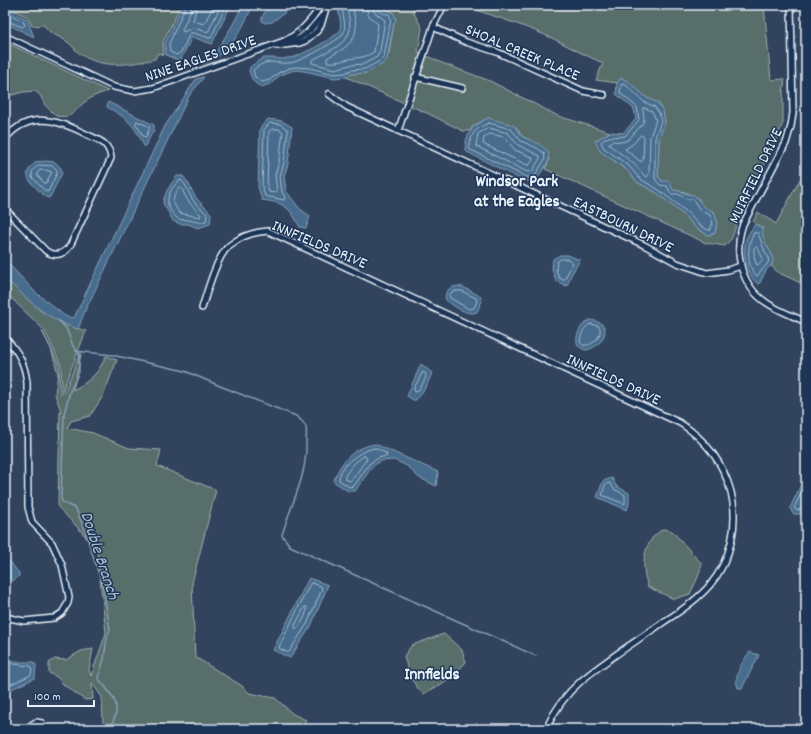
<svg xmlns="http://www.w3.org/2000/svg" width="811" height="734" font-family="Dekko,sans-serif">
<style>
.green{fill:#596e6a;stroke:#a0b0b1}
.water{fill:#466c8d;stroke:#87a1b8}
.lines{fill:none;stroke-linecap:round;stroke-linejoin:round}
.shore{stroke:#a7bccd;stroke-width:1}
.stream{stroke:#87a1b8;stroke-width:1.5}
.minor-casing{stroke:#e8f1f8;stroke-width:8}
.minor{stroke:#1d3557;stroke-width:5}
.oneway{stroke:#64778f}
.labels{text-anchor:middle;stroke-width:3;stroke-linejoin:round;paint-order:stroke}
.street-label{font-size:16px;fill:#e8f1f8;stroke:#1d3557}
.neighbourhood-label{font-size:17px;font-weight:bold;fill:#e8f1f8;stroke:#1d3557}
.water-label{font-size:17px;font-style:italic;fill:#afc2d3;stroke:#1d3557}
</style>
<rect width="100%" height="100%" fill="#32435e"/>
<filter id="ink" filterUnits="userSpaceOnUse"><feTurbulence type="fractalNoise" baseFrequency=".025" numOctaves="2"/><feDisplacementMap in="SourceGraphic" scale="8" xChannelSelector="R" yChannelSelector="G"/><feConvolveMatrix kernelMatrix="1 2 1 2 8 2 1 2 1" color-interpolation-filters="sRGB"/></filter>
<g filter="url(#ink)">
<g class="green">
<path d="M12,5H181L163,42L164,55L158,53L155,59C132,64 107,69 85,57C77,54 73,45 66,41C57,35 49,34 44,25L32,26L28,17L17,12Z"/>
<path d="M379,5H415L413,11L422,28L418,52L442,63L490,81L558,116L610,132L595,141L615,162L626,169L633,176L637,182L657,193L685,216L696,228L708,235L715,232L717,221L714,212L703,208L699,199L685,192L673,190L658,177L659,138L665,122L663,111L658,103L647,98L621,78L617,83L596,80L603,63C586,56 570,47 554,39C528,27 500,18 473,9L475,5H764L771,80L785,79L783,92V123L776,141L758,177L754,179L744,200L732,238L725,246L706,243L545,169L549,160L530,140L523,137L516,127L488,118L473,126L470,131H463L429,114L346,77L351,74L366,73L389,53L394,23L395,19L393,12L383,9Z"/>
<path d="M5,42L108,91C99,94 92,96 85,102C72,112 75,118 56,116L45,105L40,95L35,91L23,92L5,97Z"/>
<path d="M806,168V280L803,284L779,273L771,266C778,253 758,242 762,228L753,222L758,212L776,224Z"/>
<path d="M5,278L41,311L67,325L86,331L62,392L61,365L45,331L5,292Z"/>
<path d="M42,331L43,332L59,365L60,392L61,394L64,393L81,351V355L73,390C90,381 98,374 106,356L117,360L103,396L90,416L71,421L67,428L93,433L129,448L161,450L157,466L216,490L192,583L195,657L242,686L249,693L275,698L293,714L306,720L300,729H101L103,725L102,697L92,683L93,699L85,700L64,685L57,677L49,673V663L55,659L66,660L81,651L93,649L89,670L91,676L106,633L97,551L81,531L58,507L60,411H61L55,394L58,374L51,349Z"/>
<path d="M663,529L672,531L702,564L698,577L690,594L674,599L648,587C643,571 641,555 651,540C653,536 659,532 663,529Z"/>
<path d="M444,634L462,650L466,662C452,678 443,684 423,694C412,683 408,672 404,656L412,645Z"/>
</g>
<g class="water">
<path d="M5,5H10L16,14L27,19L34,37L5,23Z"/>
<path d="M183,5H231L212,44L192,37L180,61L166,55L165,43Z"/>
<path d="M243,5H253C242,29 230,55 203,64L217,50L232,26Z"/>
<path d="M269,5H295L272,22L264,23L262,21V17Z"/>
<path d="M338,5H379L383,9C391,12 393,9 396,20L394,23L387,59L383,64L366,73L351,74L346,77L334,78L309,72L297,70L291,71L279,76L272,83L262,87L256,84L252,79L249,71L250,67L263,58H274L281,59L295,57L316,47L339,33C343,24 338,14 338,5Z"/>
<path d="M204,77L189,96L85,311L78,329C47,320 28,300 5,278V260L35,292L65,316L74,318L165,126L196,79Z"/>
<path d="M621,78L628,81L647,98L658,103L663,111L665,122L659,138L658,177L662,181H669L673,190C681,190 686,195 694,195C703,204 700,206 714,212L717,221L715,233L708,235L696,228L685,216L657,193L637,182L626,169L600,151L595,141L610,132L623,133L636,119L634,109L616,94L617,83Z"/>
<path d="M108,102L154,125V130L145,146H144C134,124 127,118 107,107Z"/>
<path d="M488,118L513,125L523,137L539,144L548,151L549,160L536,181L531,182L522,180L467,152L465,150C465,133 474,125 488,118Z"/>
<path d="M268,119L282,121L292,127L288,164L284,176L286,191L300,209L310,216L306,228L300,227C289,206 284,203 262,200L258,187L260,128Z"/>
<path d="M45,161L55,162L61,168L62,173L50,197L47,198C41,192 25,181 28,172C29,168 33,165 36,162Z"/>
<path d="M177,176H183C190,184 191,191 197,199C201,204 207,208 211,214L210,224L198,228L188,224H180L173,221L163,203C165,192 170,185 177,176Z"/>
<path d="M755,224L763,228C759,239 774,252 773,261C772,266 768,267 766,271C763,275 762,279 760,283L758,284C746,275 742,254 746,240C747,235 752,229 755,224Z"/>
<path d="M560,255H568L580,260L571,275L567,286L556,281L552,269L553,259Z"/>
<path d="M458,286L463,287L480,296L482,301L477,312C467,316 453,306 446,300C443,291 450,287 458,286Z"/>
<path d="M590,320C618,323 601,349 585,350L578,346C574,337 580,324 590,320Z"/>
<path d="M421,364L432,373L426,387L416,400H413L407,396Z"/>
<path d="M375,444L438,472L436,486L418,477L407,466L394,460L380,461L372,467L355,491H348L333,481C342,460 353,448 375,444Z"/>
<path d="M612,478L616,486L629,493V504L627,510L597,497L603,481Z"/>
<path d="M804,478H806V509L800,514H793L790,508Z"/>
<path d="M5,556L19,573V576L13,581L5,575Z"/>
<path d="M309,578L328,585L311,626L290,658L273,650Z"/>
<path d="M750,652L759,655L742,688H738C733,676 742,662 750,652Z"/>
<path d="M5,659L20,662H34L36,665L35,678L5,692Z"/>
</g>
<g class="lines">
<g class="shore">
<path d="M186,5L169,44L170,52L177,55L182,51L190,33H194L209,38H211L226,5"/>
<path d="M191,5V10L182,30L183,32L193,28L208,32L221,5"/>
<path d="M197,5L193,21L204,24L214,5"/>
<path d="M342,5C342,15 348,27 342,36C327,46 311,56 294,62C276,67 271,55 253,70L255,77L262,82L270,80L278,73L290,68L296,67L310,68L334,74L345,73L351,70L365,69L380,61L384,57L391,19L389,14C383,14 377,12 377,5"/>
<path d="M347,5C347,13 350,19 350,27C350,44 325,53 312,60V63L335,69L350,65L364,64L377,57L380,51L385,20L374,12L372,5"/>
<path d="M353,5C353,12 355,18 356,24C357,44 341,50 327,58V62C337,63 340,61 349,59C360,57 364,58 374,52L378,24L368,15L366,5"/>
<path d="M5,20L22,27L25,25L23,21C16,18 8,14 7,5"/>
<path d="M622,84L626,85L644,102L655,107L659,113L661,121L655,138V179L660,185L667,186L671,194H678L687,199H693L700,210L710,215L713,222L710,230H708L699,225L688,213L659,190L640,179L629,166L604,148L601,142C608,134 615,138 625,136L639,120L637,107L620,93Z"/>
<path d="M643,108H645L652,111L656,120L650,137L649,175L647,177L644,175L632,162L608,144L612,141L623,142L629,139L643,123L644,119Z"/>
<path d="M137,121L150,127L146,137L143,136L136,124Z"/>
<path d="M270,123L280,124L288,130L284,163L280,176L282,192L285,197L284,200L265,196L262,186L264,130Z"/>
<path d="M489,123L511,129L521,141L537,148L544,153L545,159L534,177L531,178L524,176L469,149C470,134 476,128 489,123Z"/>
<path d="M489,128L508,133L518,145L540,156V158L532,172L525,171L476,146L478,134Z"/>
<path d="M272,129H279L283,132L279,162L275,175L277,191L275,193L269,192L267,185L269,132Z"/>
<path d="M490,134L504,137L515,150L532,157L533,160L529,165H527L483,144L484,138Z"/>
<path d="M641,135L644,137L643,160L641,162L625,149L633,144Z"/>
<path d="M39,165L53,166L57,170V173L48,192L43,189L32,177V172Z"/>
<path d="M40,170H45L52,172L46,183H44L37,175Z"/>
<path d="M181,180C188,186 189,196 195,203C199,207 203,210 207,214L206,221C198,224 195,221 188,220C183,219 179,221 176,217C173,215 168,207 168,204C166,196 174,183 181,180Z"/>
<path d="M179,188L182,189C187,202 192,205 201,215L200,217L179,213L173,202L174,197Z"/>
<path d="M754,233H758L765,252L769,258L768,263L757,276C746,267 747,245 754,233Z"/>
<path d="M756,247L758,248L763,259L758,265L756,264L754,256V248Z"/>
<path d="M561,259H568L573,263L564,280L559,278L556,269L557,262Z"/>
<path d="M454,291H462L476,298L477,301L474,308L469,309L450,298L449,295Z"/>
<path d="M591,324L599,326C604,335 592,347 583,345L580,342C581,334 584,326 591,324Z"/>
<path d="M423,372L426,374C426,380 421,386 418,391L415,392L414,389Z"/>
<path d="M375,448L386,453L387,456L378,458L369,464L354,486L349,487L339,480C339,465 361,450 375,448Z"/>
<path d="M364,456L366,457L367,459C362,464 354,479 350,481L345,479V476C350,468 355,461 364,456Z"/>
<path d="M610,483L614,489L625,495V504L602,495L605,485Z"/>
<path d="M806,483L794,508L796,510H799L806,506"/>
<path d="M312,583L321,586L322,589L307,624L289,652H287L280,649L279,647L310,584Z"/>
<path d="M305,607H307C307,614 302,622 298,628L296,629L295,626Z"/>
<path d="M5,663L31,666L32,668L31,675L5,687"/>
</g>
<g class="stream">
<path d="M58,320L66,328L73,346L79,354V372L70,391L64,414L61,498L62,502L76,509L85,531L103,587L110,630L107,637L104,659L98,678C114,698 123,703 110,729"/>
<path d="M76,351L112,355L185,371L220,386L296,416C300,419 304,422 306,427C307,432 306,438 306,443C307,478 291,503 282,535L290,546L536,656"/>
</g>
<defs>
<g id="minor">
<path d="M791,5L793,113L791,126L786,143L743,224C733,253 741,286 767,303C779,311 793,316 806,322"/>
<path d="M433,27L466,42L497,52L583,91L604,95"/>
<path d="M310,30L322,16"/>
<path d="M5,36L114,87L134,91L153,88L284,41C299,34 312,20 321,5"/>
<path d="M286,43L300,38L307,33"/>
<path d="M277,46L300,43L305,41L317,31L321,25L327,5"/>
<path d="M415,77L462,88"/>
<path d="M329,94L347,107L644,245L677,263L707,273L728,270L741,266"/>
<path d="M398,131L433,27L444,5"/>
<path d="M5,139C29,110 58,120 86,134C98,140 109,142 111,158L70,246C63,255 55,257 46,251L5,209"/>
<path d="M202,308C207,292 217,255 230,245C241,236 254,232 268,231L680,423C705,439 723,462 731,492C739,524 731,560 710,585C697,600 681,611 665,621C637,641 607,659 581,681C566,694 554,711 546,729"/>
<path d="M5,338C19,352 25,364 27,383L28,507L32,522L52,543L58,556L62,565L69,597L68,603L62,613L54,618L24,621L5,617"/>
<path d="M30,729L31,725L36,722L42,723L44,729"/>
</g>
</defs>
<use href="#minor" class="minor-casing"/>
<use href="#minor" class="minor"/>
</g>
<defs><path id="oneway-chevron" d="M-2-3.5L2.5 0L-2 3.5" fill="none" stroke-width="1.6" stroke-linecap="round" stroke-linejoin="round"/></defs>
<use class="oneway" href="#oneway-chevron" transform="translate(300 30) rotate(139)"/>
</g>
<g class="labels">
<g class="street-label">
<text transform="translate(523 51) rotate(23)" y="6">SHOAL CREEK PLACE</text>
<text transform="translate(200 57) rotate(-19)" y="6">NINE EAGLES DRIVE</text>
<text transform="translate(754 175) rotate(-64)" y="6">MUIRFIELD DRIVE</text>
<text transform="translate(624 223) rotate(26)" y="6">EASTBOURN DRIVE</text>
<text transform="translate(320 243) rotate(23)" y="6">INNFIELDS DRIVE</text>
<text transform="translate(614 378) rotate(25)" y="6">INNFIELDS DRIVE</text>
</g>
<g class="neighbourhood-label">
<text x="517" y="186">Windsor Park<tspan x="517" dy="20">at the Eagles</tspan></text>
<text x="432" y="679">Innfields</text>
</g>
<g class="water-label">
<text transform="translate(101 555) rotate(72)" y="6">Double Branch</text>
</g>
</g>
<rect width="811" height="734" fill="none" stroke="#1d3557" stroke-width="20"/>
<rect x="10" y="10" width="791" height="714" fill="none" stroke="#e8f1f8" stroke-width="1.5" filter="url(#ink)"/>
<path d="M28 700v6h66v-6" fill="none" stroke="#e8f1f8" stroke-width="2"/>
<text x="34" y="700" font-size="12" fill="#e8f1f8" stroke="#1d3557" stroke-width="3" paint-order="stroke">100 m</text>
</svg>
